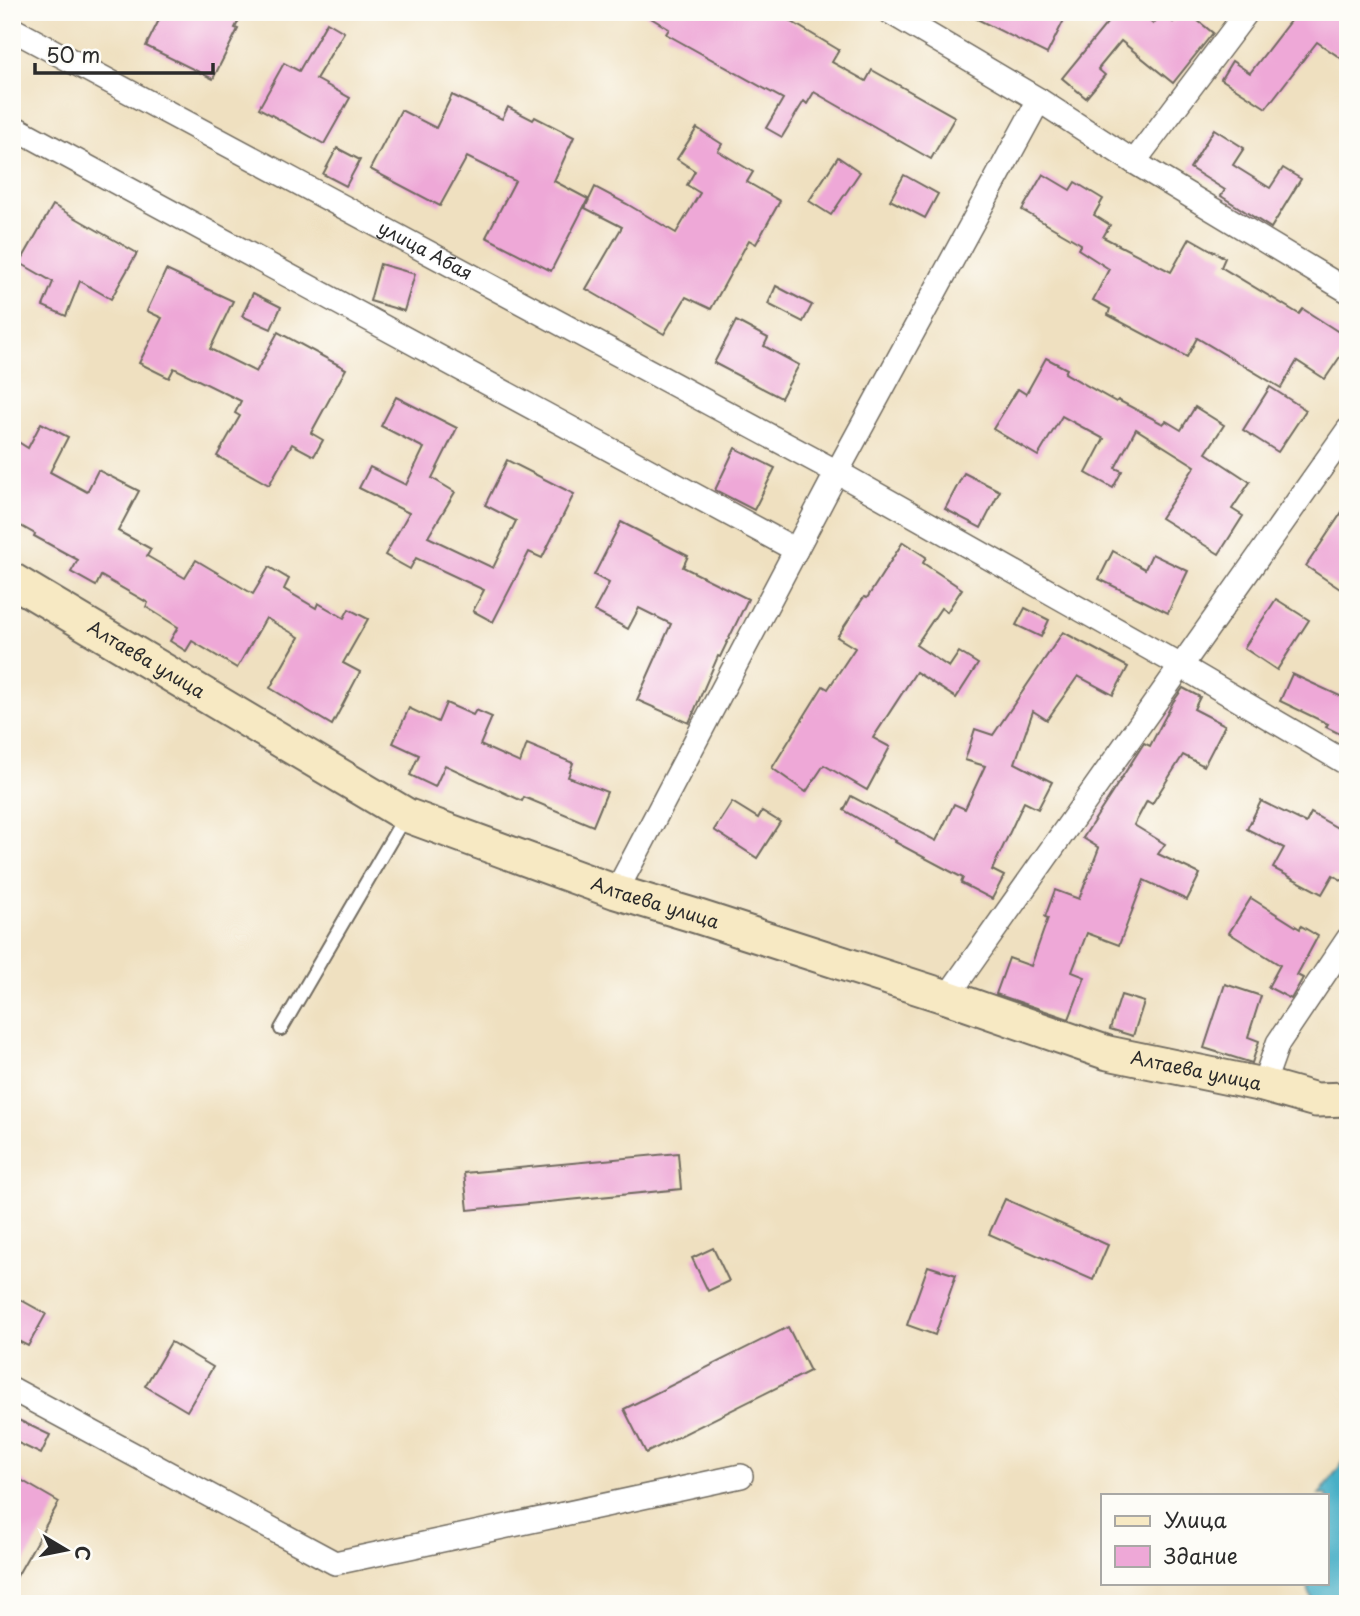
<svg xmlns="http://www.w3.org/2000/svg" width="1360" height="1616" font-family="'Playpen Sans',sans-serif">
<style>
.water{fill:#47afc6;stroke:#396d78;stroke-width:2}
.building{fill:#eea8d7}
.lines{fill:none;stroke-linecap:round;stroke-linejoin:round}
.lane-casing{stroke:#706a5f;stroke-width:16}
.street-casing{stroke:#706a5f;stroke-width:26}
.secondary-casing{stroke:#706a5f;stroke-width:37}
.lane{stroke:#fff;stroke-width:12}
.street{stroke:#fff;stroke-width:23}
.secondary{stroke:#f7e9c3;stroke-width:33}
.labels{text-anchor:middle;stroke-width:5;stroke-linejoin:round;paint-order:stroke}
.street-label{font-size:18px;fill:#2b2b2b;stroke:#fdfcf7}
</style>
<rect width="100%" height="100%" fill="#fdfcf7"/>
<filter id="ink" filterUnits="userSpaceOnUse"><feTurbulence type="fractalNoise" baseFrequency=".0143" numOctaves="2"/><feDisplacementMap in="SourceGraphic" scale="14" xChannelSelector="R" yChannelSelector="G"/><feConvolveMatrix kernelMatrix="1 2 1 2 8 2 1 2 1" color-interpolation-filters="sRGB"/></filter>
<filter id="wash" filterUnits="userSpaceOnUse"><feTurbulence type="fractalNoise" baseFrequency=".00686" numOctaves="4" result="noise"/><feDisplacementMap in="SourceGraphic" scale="28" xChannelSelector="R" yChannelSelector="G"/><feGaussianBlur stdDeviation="1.57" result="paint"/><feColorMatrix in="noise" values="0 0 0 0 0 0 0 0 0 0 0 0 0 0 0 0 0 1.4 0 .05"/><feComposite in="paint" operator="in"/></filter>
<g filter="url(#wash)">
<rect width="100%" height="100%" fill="#efe0c0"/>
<path class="water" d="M1348,1455V1604H1314L1306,1583H1327V1495H1319Z"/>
<g id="blocks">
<g class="building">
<path d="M163,12H243L235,28L238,29L213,79L146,46Z"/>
<path d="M641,12H775L839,50L832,62L866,81L872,70L955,117L931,159L814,92L807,104L804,101L782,137L766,128L783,99L666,34L669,29Z"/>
<path d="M963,12H1068L1047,54Z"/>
<path d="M1116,12H1139L1153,24L1162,13L1173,22L1181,12H1187L1213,33L1173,83L1121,41L1098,69L1105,75L1086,98L1062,78Z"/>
<path d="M1297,12H1348V63L1317,42L1266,108L1221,79L1232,61L1250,73Z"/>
<path d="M327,22L344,32L316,79L350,98L324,144L259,108L284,63L299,71Z"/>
<path d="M452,95L502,119L508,107L533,120L535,117L574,137L554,181L588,199L551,271L486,237L515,181L467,157L440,206L370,169L401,110L436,128Z"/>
<path d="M697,128L722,144L718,151L753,172L747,182L780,201L756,244L749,240L711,309L686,297L664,334L586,289L622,227L585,208L595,187L627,204L676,233L700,193L687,185L695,171L677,159Z"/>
<path d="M1214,129L1244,148L1233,165L1270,188L1283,168L1301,179L1271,228L1221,196L1225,190L1190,168Z"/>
<path d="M337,148L360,160L346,186L323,174Z"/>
<path d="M838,157L860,172L831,215L809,201Z"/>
<path d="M1043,174L1070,190L1075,182L1103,199L1094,215L1110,225L1103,237L1171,272L1190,238L1225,258L1221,267L1299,314L1303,309L1348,338V345L1325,379L1297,361L1281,388L1197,338L1187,357L1108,315L1110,309L1093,300L1109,269L1078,249L1081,244L1022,210Z"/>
<path d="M904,175L938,194L925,218L890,200Z"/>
<path d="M53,205L137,253L111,299L80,281L66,316L43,306L53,282L20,263Z"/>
<path d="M380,264L415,274L404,311L370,301Z"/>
<path d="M166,270L233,301L210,349L256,372L278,332L346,369L311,433L323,440L314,456L292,444L269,485L217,456L240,416L235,413L241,401L174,368L169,378L139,363L162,318L147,311Z"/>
<path d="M776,286L812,305L803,322L768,304Z"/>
<path d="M253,293L281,307L271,329L242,316Z"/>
<path d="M736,321L768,338L764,346L799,365L781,398L714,363Z"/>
<path d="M1046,358L1067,369L1065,373L1116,402L1118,400L1163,424L1166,421L1181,430L1195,407L1224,425L1206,453L1250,482L1232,509L1243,516L1219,554L1161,518L1195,466L1136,429L1115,468L1122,471L1113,488L1086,473L1104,439L1062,416L1038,456L993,429L1018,389L1026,394Z"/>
<path d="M1270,387L1306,410L1278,452L1243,430Z"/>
<path d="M396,397L457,428L432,478L455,492L428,537L493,568L516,521L485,505L507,460L574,494L542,558L529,552L493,622L473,611L484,590L416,558L410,569L385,555L409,513L359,488L370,467L406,485L424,448L381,426Z"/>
<path d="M41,423L68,437L50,472L87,492L98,470L139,491L118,531L151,549L147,556L185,578L196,560L253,594L269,567L289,579L284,589L316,608L318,603L344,618L349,609L368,619L343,663L360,672L332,725L270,688L299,637L266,618L237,668L192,641L186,651L170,641L178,627L146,607L148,603L101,576L96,586L71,572L78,560L34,536L35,534L12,521V438L28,448Z"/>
<path d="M735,448L775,468L754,510L715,490Z"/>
<path d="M964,473L1000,491L981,528L945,509Z"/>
<path d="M1348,503V578L1340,589L1306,566Z"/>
<path d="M621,522L688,556L683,567L748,599L720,657L718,656L689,723L637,700L671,624L639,608L628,629L594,611L609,583L594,575Z"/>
<path d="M903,542L926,557L923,563L962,589L947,612L941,608L916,645L949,667L959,652L978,664L956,698L916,672L873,738L890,747L867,790L824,765L806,792L772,768L823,686L828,689L855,648L837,637L864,597L867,598Z"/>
<path d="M1113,551L1145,569L1152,554L1188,571L1168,613L1099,579Z"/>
<path d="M1276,599L1309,620L1277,670L1244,648Z"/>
<path d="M1025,608L1049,620L1041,637L1016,625Z"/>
<path d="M1063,632L1128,667L1113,695L1078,676L1047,720L1033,711L1015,763L1052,782L1038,809L1024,802L992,870L1004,876L992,899L961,883L963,878L895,842L896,841L844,810L851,796L936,841L954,804L965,809L985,766L965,760L975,729L993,735Z"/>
<path d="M1292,674L1342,697L1348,685V738L1326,727L1328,724L1280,701Z"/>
<path d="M1183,688L1200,697L1194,709L1225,725L1204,766L1183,755L1152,804L1147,801L1134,825L1165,844L1158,854L1200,874L1187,900L1144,880L1119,945L1087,933L1072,972L1085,977L1069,1019L996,994L1009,958L1031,966L1048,918L1045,917L1055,890L1079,899L1099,848L1083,838L1144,743L1150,746L1173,702Z"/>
<path d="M446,703L473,715L476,710L492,717L480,745L520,763L527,744L573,763L568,777L607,792L593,826L524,797L522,801L445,765L435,787L410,775L419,755L393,743L409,708L438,722Z"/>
<path d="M1261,801L1306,823L1311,813L1348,834V884L1333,875L1322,894L1273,868L1284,848L1247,829Z"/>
<path d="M732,802L758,818L762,811L780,822L757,858L714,830Z"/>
<path d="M1251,898L1300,929L1301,926L1318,936L1297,975L1303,978L1291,999L1268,987L1280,965L1229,933Z"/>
<path d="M1225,984L1261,996L1248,1037L1259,1041L1252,1063L1204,1048Z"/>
<path d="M1121,995L1144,1002L1133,1036L1110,1029Z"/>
<path d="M678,1153L681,1189L468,1210L464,1173Z"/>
<path d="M1005,1199L1108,1245L1093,1280L989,1234Z"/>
<path d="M713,1248L729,1281L708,1291L692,1258Z"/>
<path d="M928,1266L956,1275L935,1335L907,1325Z"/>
<path d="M12,1295L46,1314L28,1346L12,1338Z"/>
<path d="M788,1327L810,1371L646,1453L624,1409Z"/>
<path d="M171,1342L213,1367L187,1411L145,1386Z"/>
<path d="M12,1417L50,1435L41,1454L12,1440Z"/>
<path d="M21,1480L59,1502L12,1585V1495Z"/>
</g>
</g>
</g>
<g filter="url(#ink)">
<use href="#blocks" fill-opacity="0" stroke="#706a5f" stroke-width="2"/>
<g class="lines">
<defs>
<path id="lane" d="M281,1029L405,816"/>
<g id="street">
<path d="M890,12L1039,100L1134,162L1348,291"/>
<path id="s1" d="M12,29L837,472L1181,666L1348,764"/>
<path d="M12,126L796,550"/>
<path d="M1134,162L1247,12"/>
<path d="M616,892L837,472L1039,100"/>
<path d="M947,997L1348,430"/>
<path d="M1263,1085L1278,1043L1348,939"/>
<path d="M12,1389L335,1563L741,1476"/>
</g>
<g id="secondary">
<path id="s2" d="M12,580L406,815L616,892L696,916L947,997L1108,1053L1263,1085L1316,1100L1348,1099"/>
</g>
</defs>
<use href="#lane" class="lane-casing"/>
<use href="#street" class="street-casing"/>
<use href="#secondary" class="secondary-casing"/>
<use href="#lane" class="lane"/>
<use href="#street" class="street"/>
<use href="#secondary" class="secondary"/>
</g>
</g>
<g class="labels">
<g class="street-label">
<text dy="6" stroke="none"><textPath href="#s1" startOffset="469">улица Абая</textPath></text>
<text dy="6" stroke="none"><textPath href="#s2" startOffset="156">Алтаева улица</textPath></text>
<text dy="6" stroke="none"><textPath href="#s2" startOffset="723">Алтаева улица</textPath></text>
<text dy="6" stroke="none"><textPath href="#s2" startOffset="1290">Алтаева улица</textPath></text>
</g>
</g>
<rect width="1360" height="1616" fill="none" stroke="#fdfcf7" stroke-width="42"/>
<rect x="1101" y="1494" width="228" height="91" fill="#fdfcf7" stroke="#a9a8a5" stroke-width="2"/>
<rect x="1115" y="1516" width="35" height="10" fill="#f7e9c3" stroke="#a9a8a5" stroke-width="2"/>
<text x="1164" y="1528" font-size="21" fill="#2b2b2b">Улица</text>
<rect x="1115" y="1546" width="35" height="21" fill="#eea8d7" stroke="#a9a8a5" stroke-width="2"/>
<text x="1164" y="1564" font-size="21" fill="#2b2b2b">Здание</text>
<g transform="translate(66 1550) rotate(100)" stroke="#fdfcf7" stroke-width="5" paint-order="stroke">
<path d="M0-5L12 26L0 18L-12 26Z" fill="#2b2b2b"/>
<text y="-10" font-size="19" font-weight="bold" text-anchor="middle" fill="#2b2b2b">С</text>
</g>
<path d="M35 63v10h178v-10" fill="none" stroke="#2b2b2b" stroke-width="3.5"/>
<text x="46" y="63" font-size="21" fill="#2b2b2b" stroke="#fdfcf7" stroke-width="5" paint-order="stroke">50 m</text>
</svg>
